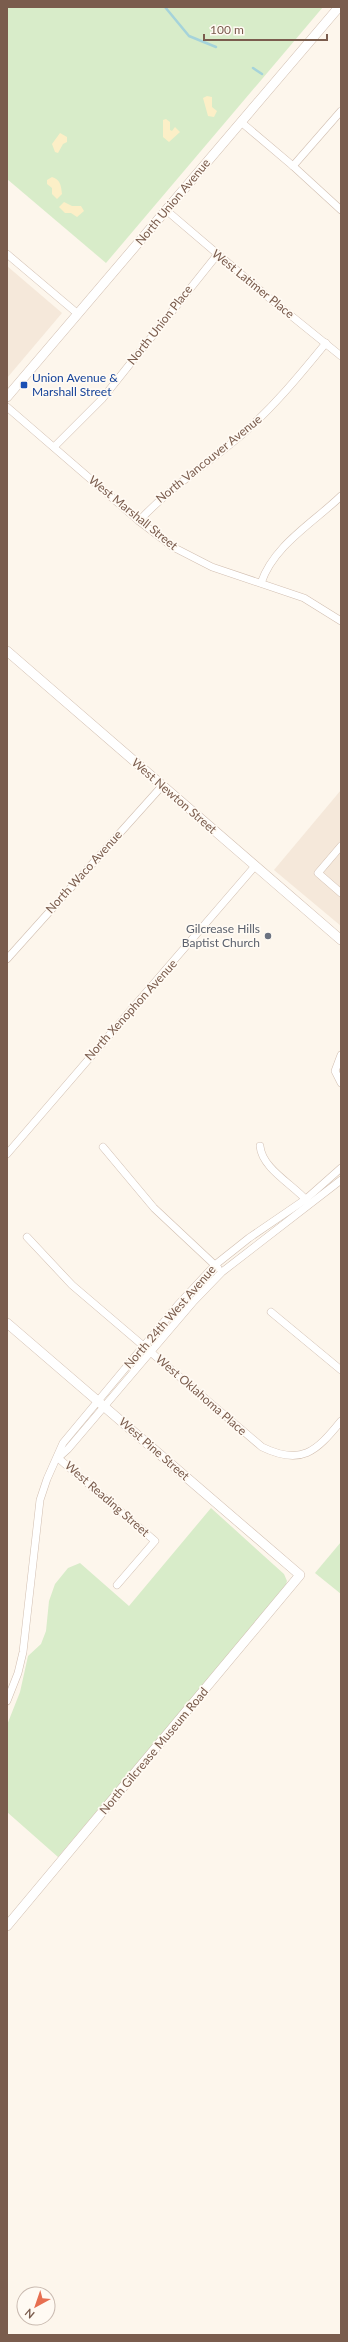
<svg xmlns="http://www.w3.org/2000/svg" width="348" height="2342" font-family="Lato,sans-serif">
<style>
.residential{fill:#f5e8da}
.green{fill:#d8ecc9}
.sand{fill:#fcefc7}
.lines{fill:none;stroke-linecap:round;stroke-linejoin:round}
.stream{stroke:#a5d3da;stroke-width:2.5}
.minor-casing{stroke:#d1beb0;stroke-width:8}
.tertiary-casing{stroke:#d1beb0;stroke-width:10}
.minor{stroke:#fff;stroke-width:7}
.tertiary{stroke:#fff;stroke-width:9}
.transit-dot{fill:#1a4fb4;stroke:#fffaf3;stroke-width:1.5}
.worship-dot{fill:#6b7280;stroke:#fffaf3;stroke-width:1.5}
.labels{text-anchor:middle;stroke-width:3.5;stroke-linejoin:round;paint-order:stroke}
.street-label{font-size:12px;fill:#7a5c4d;stroke:#fffaf3}
.transit-label{font-size:12px;fill:#164399;stroke:#fffaf3;text-anchor:start}
.worship-label{font-size:12px;fill:#5b616d;stroke:#fffaf3;text-anchor:end}
</style>
<rect width="100%" height="100%" fill="#fdf6ec"/>
<g class="residential">
<path d="M7,266L62,313L7,378Z"/>
<path d="M341,790V926L274,870Z"/>
</g>
<g class="green">
<path d="M7,7H323L106,263L7,179Z"/>
<path d="M211,1508L284,1574L287,1581L284,1590L58,1857L7,1812V1725L20,1692L28,1656L41,1644L46,1631L49,1601L55,1584L68,1568L80,1563L129,1606Z"/>
<path d="M341,1542V1594L315,1573Z"/>
</g>
<g class="sand">
<path d="M207,96L212,97V107L217,111L214,117L208,116L203,98Z"/>
<path d="M166,119L170,122V130L172,131L175,127L180,132L169,142L163,137V120Z"/>
<path d="M60,133L67,137V142L63,144L58,153L55,152L52,144Z"/>
<path d="M52,177C61,180 61,186 62,194L57,199L52,194V188L47,184V180Z"/>
<path d="M64,202L72,206H81L84,211L77,217L71,213H65L59,207Z"/>
</g>
<g class="lines">
<g class="stream">
<path d="M165,7L189,36L216,47"/>
<path d="M253,68L262,74"/>
</g>
<defs>
<g id="minor">
<path d="M241,122L293,166L341,210"/>
<path d="M293,166L341,111"/>
<path d="M166,210L268,297L341,356"/>
<path d="M7,254L78,314"/>
<path d="M7,407L139,521L173,547L212,567L304,598L341,621"/>
<path d="M54,447L102,399L217,255"/>
<path d="M139,521C169,488 206,465 239,437C272,409 299,376 326,343"/>
<path d="M261,583C274,545 313,523 341,496"/>
<path d="M341,846L318,873L341,893"/>
<path d="M7,959L162,786"/>
<path d="M341,1055L335,1071L341,1083"/>
<path d="M260,1146C262,1169 294,1185 308,1202"/>
<path d="M103,1147L154,1208L218,1268"/>
<path d="M7,1154L255,866"/>
<path d="M27,1237L72,1285L262,1447C301,1466 316,1452 341,1421"/>
<path d="M271,1312L341,1370"/>
<path d="M58,1458L68,1449L194,1301L222,1272L341,1180"/>
<path d="M58,1458L155,1541L117,1585"/>
<path d="M7,1701L18,1673L23,1652L40,1500L47,1479L63,1443L177,1306L215,1265L249,1238L306,1199L341,1168"/>
</g>
<g id="tertiary">
<path d="M7,397L339,7"/>
<path d="M7,651L341,940"/>
<path d="M7,1323L300,1575L7,1926"/>
</g>
</defs>
<use href="#minor" class="minor-casing"/>
<use href="#tertiary" class="tertiary-casing"/>
<use href="#minor" class="minor"/>
<use href="#tertiary" class="tertiary"/>
</g>
<rect class="transit-dot" x="20" y="381" width="8" height="8" rx="2"/>
<circle class="worship-dot" cx="268" cy="936" r="4"/>
<g class="labels">
<g class="street-label">
<text transform="translate(173 202) rotate(-50)" y="4">North Union Avenue</text>
<text transform="translate(253 284) rotate(39)" y="4">West Latimer Place</text>
<text transform="translate(160 325) rotate(-52)" y="4">North Union Place</text>
<text transform="translate(209 459) rotate(-39)" y="4">North Vancouver Avenue</text>
<text transform="translate(133 513) rotate(39)" y="4">West Marshall Street</text>
<text transform="translate(174 796) rotate(41)" y="4">West Newton Street</text>
<text transform="translate(84 872) rotate(-48)" y="4">North Waco Avenue</text>
<text transform="translate(131 1010) rotate(-48)" y="4">North Xenophon Avenue</text>
<text transform="translate(170 1317) rotate(-49)" y="4">North 24th West Avenue</text>
<text transform="translate(201 1395) rotate(41)" y="4">West Oklahoma Place</text>
<text transform="translate(154 1449) rotate(41)" y="4">West Pine Street</text>
<text transform="translate(107 1499) rotate(41)" y="4">West Reading Street</text>
<text transform="translate(154 1751) rotate(-50)" y="4">North Gilcrease Museum Road</text>
</g>
<g class="transit-label">
<text x="32" y="382">Union Avenue &amp;<tspan x="32" dy="14">Marshall Street</tspan></text>
</g>
<g class="worship-label">
<text x="260" y="933">Gilcrease Hills<tspan x="260" dy="14">Baptist Church</tspan></text>
</g>
</g>
<rect width="348" height="2342" fill="none" stroke="#7a5c4d" stroke-width="16"/>
<g transform="translate(36 2306) rotate(220)"><circle r="19" fill="#fffaf3" stroke="#cabbb1"/>
<path d="M0-3L7 15L0 10L-7 15Z" fill="#e76f51"/>
<text y="-6" font-size="11" font-weight="bold" text-anchor="middle" fill="#7a5c4d">N</text>
</g>
<path d="M204 34v6h123v-6" fill="none" stroke="#7a5c4d" stroke-width="2"/>
<text x="210" y="34" font-size="12" fill="#7a5c4d" stroke="#fffaf3" stroke-width="3" paint-order="stroke">100 m</text>
</svg>
